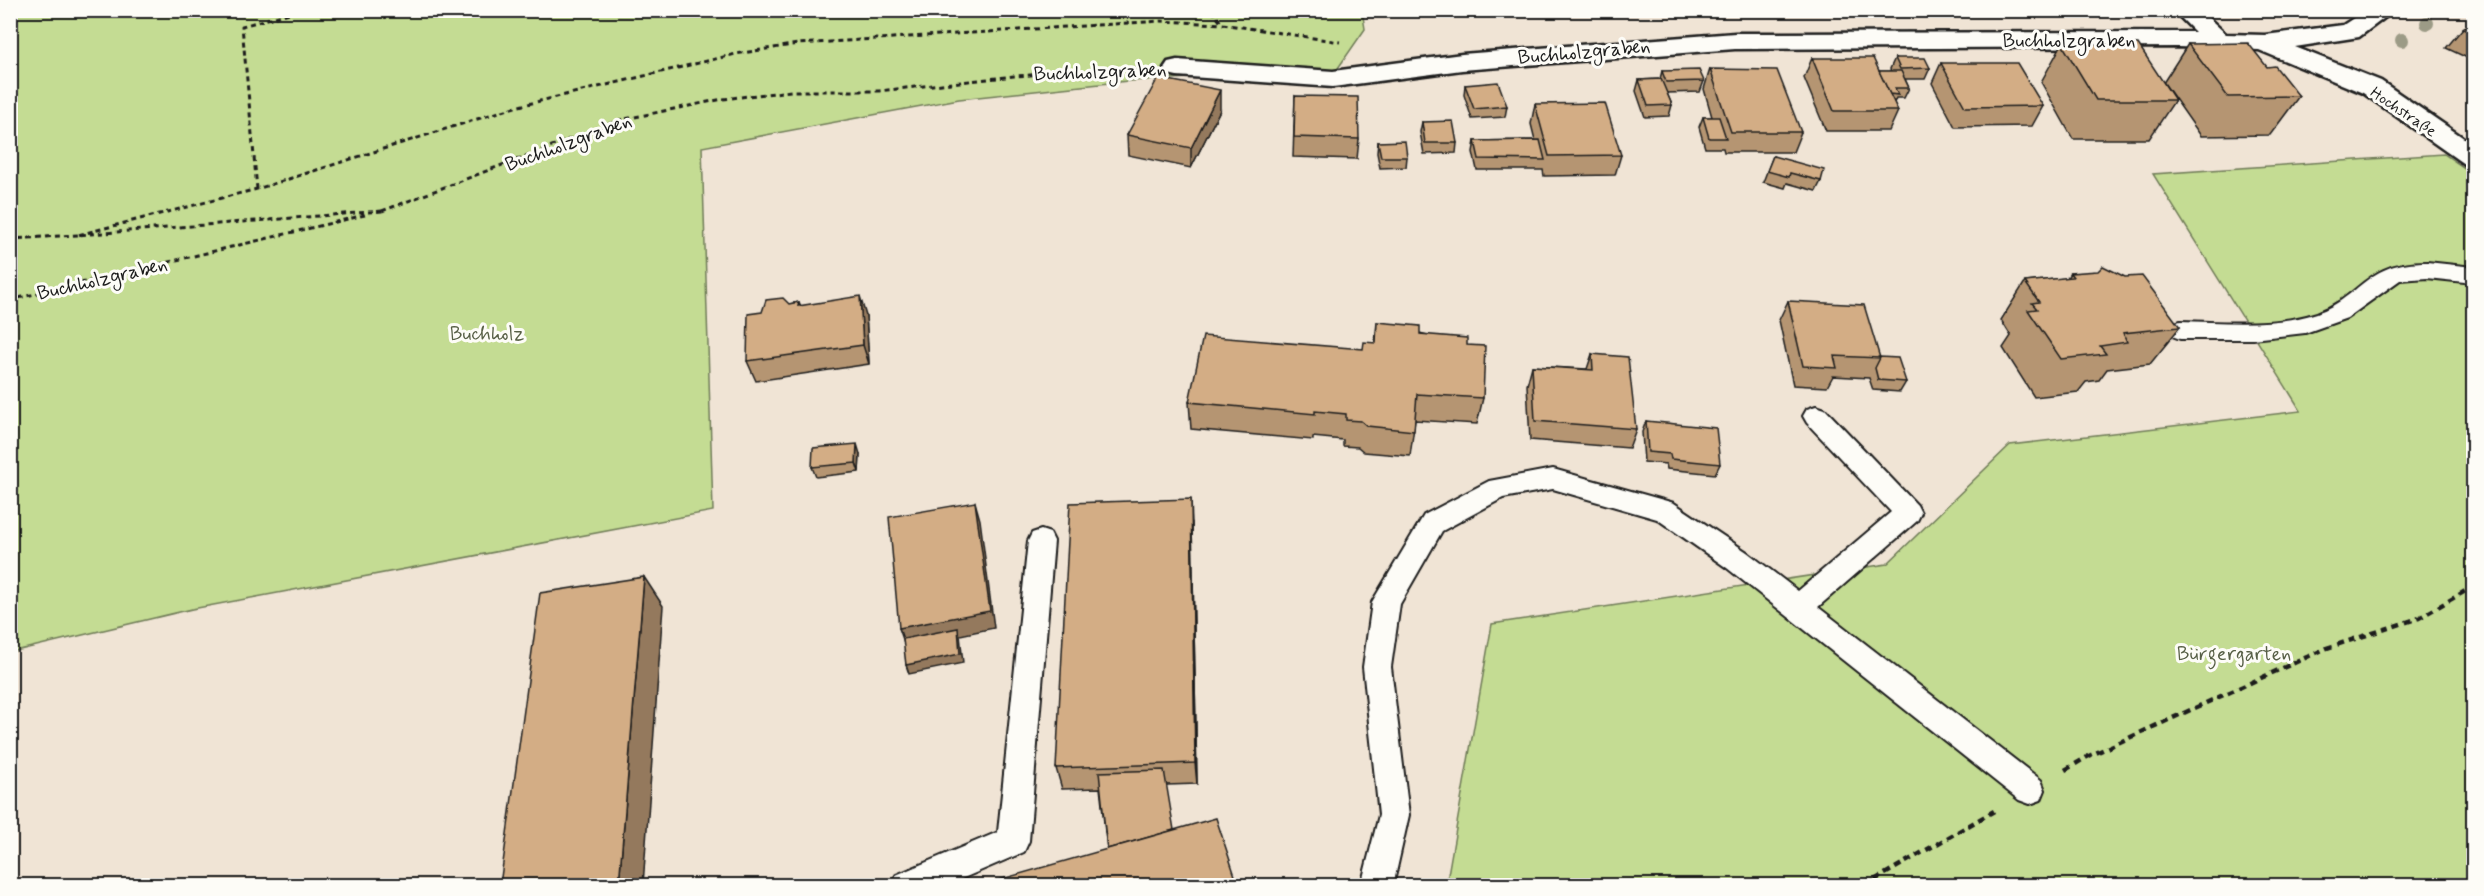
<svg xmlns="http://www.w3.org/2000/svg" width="2484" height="896" font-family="Mynerve,sans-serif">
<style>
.green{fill:#c4dc93;stroke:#707c58;stroke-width:1.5}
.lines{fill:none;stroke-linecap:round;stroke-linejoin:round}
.service-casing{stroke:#1c1c1c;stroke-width:4}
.minor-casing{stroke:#1c1c1c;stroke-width:5}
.path-far1{stroke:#1c1c1c;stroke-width:3;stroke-dasharray:5 4;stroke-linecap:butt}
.path{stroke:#1c1c1c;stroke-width:4.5;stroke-dasharray:7 5;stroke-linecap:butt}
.service{fill:#fdfcf7;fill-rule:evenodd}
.minor{fill:#fdfcf7;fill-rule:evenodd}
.tree{fill:#9c9b86}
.wall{fill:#b59572;stroke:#1c1c1c;stroke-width:1.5}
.shaded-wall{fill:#94795d;stroke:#1c1c1c;stroke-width:1.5}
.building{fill:#d3ad85;stroke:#1c1c1c;stroke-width:1.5}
.labels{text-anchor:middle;stroke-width:6;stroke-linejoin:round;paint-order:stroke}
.far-street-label{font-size:16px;fill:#1c1c1c;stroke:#fdfcf7}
.street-label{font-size:20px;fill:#1c1c1c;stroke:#fdfcf7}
.park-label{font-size:20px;fill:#575f46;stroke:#fdfcf7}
</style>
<rect width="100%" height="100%" fill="#f0e4d5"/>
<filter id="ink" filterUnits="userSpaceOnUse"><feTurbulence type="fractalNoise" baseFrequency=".0167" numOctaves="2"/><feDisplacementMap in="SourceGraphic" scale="12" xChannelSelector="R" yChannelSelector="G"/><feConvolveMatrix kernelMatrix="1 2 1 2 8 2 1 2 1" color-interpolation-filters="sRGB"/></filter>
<g filter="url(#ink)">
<g class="green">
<path d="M1362,10L1365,29L1336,71L1128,81L959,99L702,147L713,511L192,609L11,652L10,11Z"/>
<path d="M2444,154L2473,174V885L1446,886L1492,624L1887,564L2010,445L2301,411L2153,174Z"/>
</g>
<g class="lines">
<defs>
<g id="service">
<path d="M2427,262L2474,267V283L2427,278L2400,280L2347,318L2305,333L2252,339H2180L2172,336L2168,330L2172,324L2180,321C2225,322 2274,327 2317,313C2363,296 2364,262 2427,262Z"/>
<path d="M1816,406L1825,409L1917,505L1921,513L1917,521L1818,607L2041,780L2045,790L2041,800L2030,804L2019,800L1727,568L1657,519L1553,489L1503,498L1442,531L1400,604L1391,667L1409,815L1393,886H1361L1379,815L1363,667L1372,602L1424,515L1489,481L1553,469L1674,503L1747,552L1798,591L1891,512L1807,423L1803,416L1807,409Z"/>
<path d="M1041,530L1050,533L1054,541L1029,841L1024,852L945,886H891L896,875L998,832L1028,541L1032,533Z"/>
</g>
<path id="minor" d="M2173,10H2200L2226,34L2265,35L2343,25L2366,10H2395L2359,37L2295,47L2381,81L2474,145V167L2464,164L2363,93L2259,50L2178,47L1735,49L1462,70L1333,87L1177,76L1168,74L1164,68L1168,62L1177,60L1333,71L1462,54L1735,33L2195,32Z"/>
</defs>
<use href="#service" class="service-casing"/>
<use href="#minor" class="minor-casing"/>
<g class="path-far1">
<path d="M1212,10L1222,24"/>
<path d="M257,189L242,26L301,10"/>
<path d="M382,211L78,235L257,189L515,107L736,54L798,44L1161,21L1222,24L1340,42"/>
<path d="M382,211L620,120L723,99L791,91H879L1014,76L1143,68"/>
<path d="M10,239L78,235"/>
<path d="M10,300L369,214"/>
</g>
<g class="path">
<path d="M2065,770L2089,756L2327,648L2419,618L2474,586"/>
<path d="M1864,886L1994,811"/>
</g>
<use href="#service" class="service"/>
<use href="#minor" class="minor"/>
</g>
<g class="tree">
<circle cx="2427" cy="23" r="7"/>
<circle cx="2402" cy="40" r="7"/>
</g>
<g class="wall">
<path d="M2474,20V61L2446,48L2463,28Z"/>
<path d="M2062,44L2163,83L2188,44L2267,67L2299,96L2270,135L2201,136L2164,83L2175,100L2149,139H2073L2041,82Z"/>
<path d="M1812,58L1879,71H1891L1890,69L1895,58L1930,68L1925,79H1905L1909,88L1904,98H1896L1894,103L1898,111L1889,131H1826L1804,78Z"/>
<path d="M1941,63L2043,106L2032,126L1955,127L1932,83Z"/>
<path d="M1710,69L1801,132L1793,152H1724L1723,148H1705L1699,127L1703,117H1712L1704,89Z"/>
<path d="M1662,71L1704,81L1700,92L1667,93L1672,105L1669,116L1645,117L1636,91L1639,80L1660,79Z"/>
<path d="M1465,85L1507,106L1505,117L1472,119L1464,95Z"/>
<path d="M1295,96L1359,139L1357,159L1293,157Z"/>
<path d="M1535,104L1621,155L1615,175L1544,176L1543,170H1477L1473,152L1475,141L1535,140L1531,124Z"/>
<path d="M1220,110L1191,168L1128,155L1127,135Z"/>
<path d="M1422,122L1457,143L1456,153L1424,154L1420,132Z"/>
<path d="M1378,142L1407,157L1406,167L1380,168L1377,153Z"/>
<path d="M1773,156L1821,181L1816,191L1787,183L1785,188L1763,182Z"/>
<path d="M2070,273L2180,327L2150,364L2107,369L2099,380L2086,382L2078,392L2034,397L2003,348L2011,336L2001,320L2025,282L2067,278Z"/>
<path d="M1788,301L1879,357L1906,382L1900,392L1873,390L1869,378L1833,376L1827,387L1793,385L1779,320Z"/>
<path d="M799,302L801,306L866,316L869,364L756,381L747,361L789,304Z"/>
<path d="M1377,322L1467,345L1483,398L1477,424L1415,420L1410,456L1364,452L1358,447L1343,446V440L1313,437V440L1191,429L1189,402L1363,349L1375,343Z"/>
<path d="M1592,354L1636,429L1629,448L1530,440L1527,385L1532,366L1587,369Z"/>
<path d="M1646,421L1720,464L1715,474L1667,469L1666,464L1644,462L1642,432Z"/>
<path d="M860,454L859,472L816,477L812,467Z"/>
<path d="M1192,524L1197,784L1167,785L1107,849L1100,788L1062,789L1056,768Z"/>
</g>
<g class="shaded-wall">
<path d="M1220,90V110L1191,168V148Z"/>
<path d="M860,296L866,316L869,364L863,345Z"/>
<path d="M857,444L860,454L859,472L856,463Z"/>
<path d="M1191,499L1192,524L1197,784L1195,763Z"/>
<path d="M975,502L980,520L994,628L960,635L963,663L909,674L906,665L905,645L899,628Z"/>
<path d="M644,577L663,606L643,885H619Z"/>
</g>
<g class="building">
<path d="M2474,20V33L2463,28Z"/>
<path d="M2248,43L2267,67L2275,66L2299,96L2228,97L2188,44Z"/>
<path d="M2062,44H2138L2175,100H2096Z"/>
<path d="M1812,58H1873L1898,111H1834Z"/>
<path d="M1895,58H1925L1930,68L1900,69Z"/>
<path d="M1941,63H2017L2043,106L1965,107Z"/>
<path d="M1710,69L1777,70L1801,132H1731Z"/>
<path d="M1699,70L1704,81L1666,82L1662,71Z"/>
<path d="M1879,71H1901L1909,88H1895L1898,95L1890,94Z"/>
<path d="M1158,78L1220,90L1191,148L1127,135Z"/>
<path d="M1661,79L1672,105L1648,106L1639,80Z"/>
<path d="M1498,82L1507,106L1474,109L1465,85Z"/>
<path d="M1295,96L1358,97L1359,139L1294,137Z"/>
<path d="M1605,103L1621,155L1549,156L1535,104Z"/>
<path d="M1703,117H1719L1726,138H1709Z"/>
<path d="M1453,121L1457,143H1425L1422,122Z"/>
<path d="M1540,140L1545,160L1479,159L1475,141Z"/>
<path d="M1405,141L1407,157H1381L1378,142Z"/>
<path d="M1773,156L1824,170L1821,181L1790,173L1789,177L1767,171Z"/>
<path d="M2103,266L2125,277L2142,276L2180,327L2123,333L2127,342L2100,346L2106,354L2061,359L2028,310L2037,309L2032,303L2039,302L2025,282L2073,277L2070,273L2098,271Z"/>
<path d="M860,296L863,345L747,361L748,314L762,312L766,300L783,298L789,304L799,302L798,306Z"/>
<path d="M1788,301L1864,305L1880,358L1834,356L1837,368L1803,366Z"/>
<path d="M1377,322L1420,326V334L1467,338V345L1485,346L1483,398L1417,394L1414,431L1367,426L1361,421L1346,420V414L1315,411V414L1189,402L1203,336L1363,349L1364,342L1376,343Z"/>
<path d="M1592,354L1628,357L1636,429L1535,421L1532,366L1593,370Z"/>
<path d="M1879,357L1898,358L1906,382L1878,380L1875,368L1880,358Z"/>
<path d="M1646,421L1716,428L1720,464L1671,459L1670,454L1648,452Z"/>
<path d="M857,444L856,463L812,467L813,448Z"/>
<path d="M1191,499L1195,763L1056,768L1070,503Z"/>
<path d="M975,502L990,611L899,628L889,517Z"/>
<path d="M644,577L619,885H500L540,593Z"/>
<path d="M958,628L960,654L906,665L903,639Z"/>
<path d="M1164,770L1174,830L1107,849L1099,772Z"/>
<path d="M1216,818L1238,885H981Z"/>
</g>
</g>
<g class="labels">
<g class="far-street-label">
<text transform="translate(2404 111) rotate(34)" y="6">Hochstraße</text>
</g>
<g class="street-label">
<text x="2069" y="47">Buchholzgraben</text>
<text transform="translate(1584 51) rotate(-5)" y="7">Buchholzgraben</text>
<text transform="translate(1100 71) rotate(-2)" y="7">Buchholzgraben</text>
<text transform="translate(568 142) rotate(-20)" y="7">Buchholzgraben</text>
<text transform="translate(102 278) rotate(-13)" y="7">Buchholzgraben</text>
</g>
<g class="park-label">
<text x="487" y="340">Buchholz</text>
<text x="2234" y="660">Bürgergarten</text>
</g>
</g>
<rect width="2484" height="896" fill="none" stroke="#fdfcf7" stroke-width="36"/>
<rect x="18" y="18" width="2448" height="860" fill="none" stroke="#1c1c1c" stroke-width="2" filter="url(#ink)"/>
</svg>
